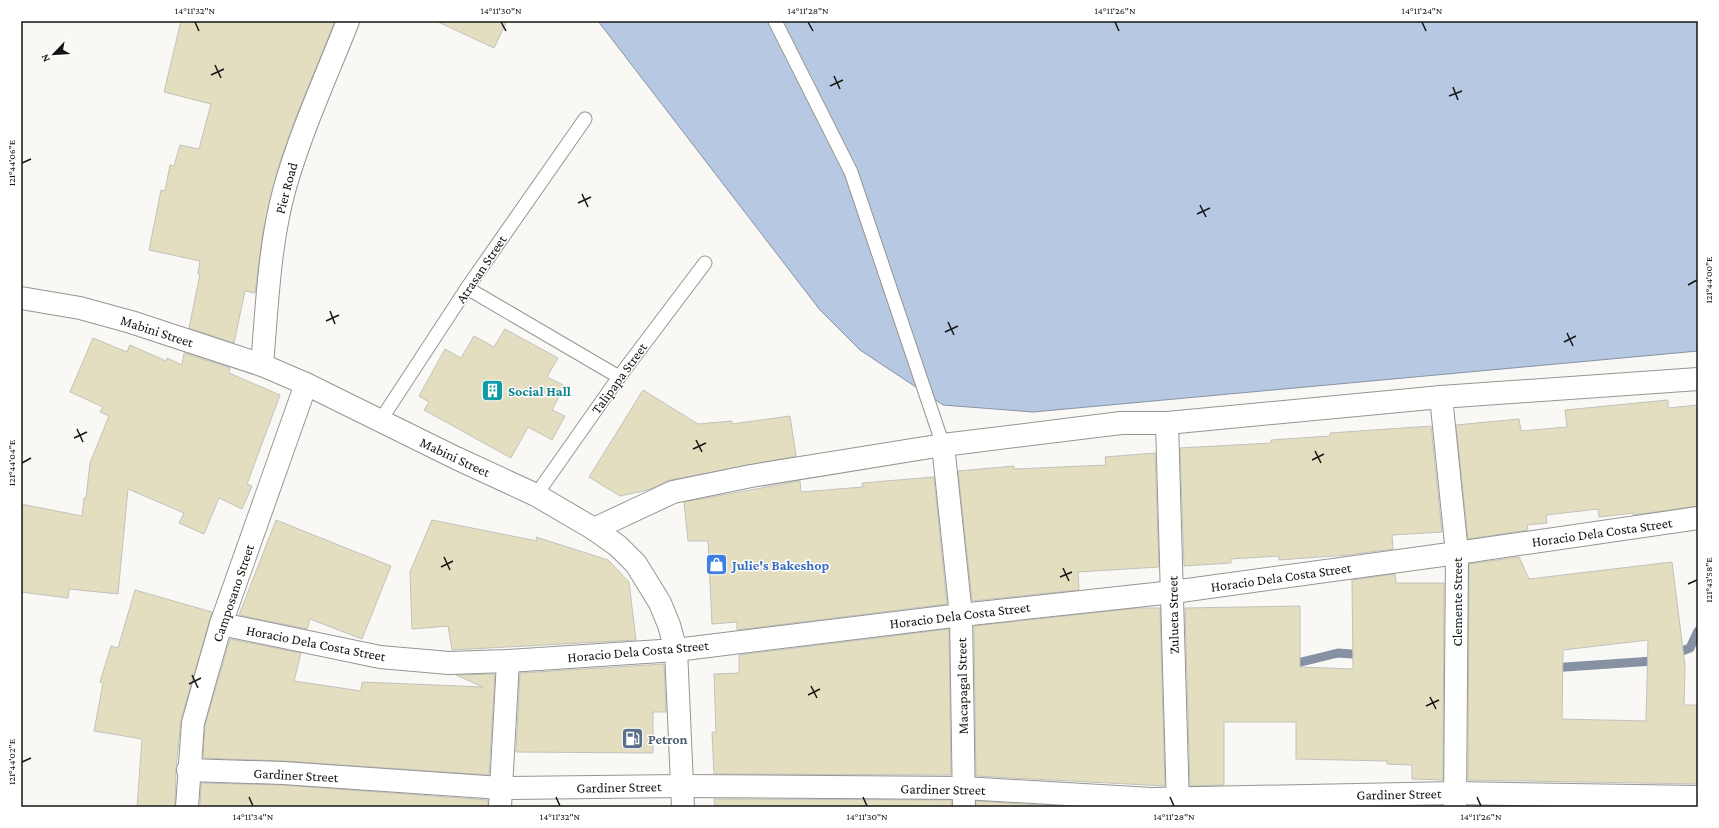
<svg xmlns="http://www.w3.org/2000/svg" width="1719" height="828" font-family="'Crimson Pro',serif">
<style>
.water{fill:#b6c8e2;stroke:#8692a4}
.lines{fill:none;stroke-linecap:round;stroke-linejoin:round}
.stream{stroke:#8692a4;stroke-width:9}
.building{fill:#e3debf;stroke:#c2c2bd;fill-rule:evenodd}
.service-casing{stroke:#969591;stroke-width:15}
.minor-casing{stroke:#969591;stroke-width:24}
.tertiary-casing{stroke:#969591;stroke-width:24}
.secondary-casing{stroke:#969591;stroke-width:24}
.service{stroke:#fff;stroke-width:13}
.minor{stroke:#fff;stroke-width:22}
.tertiary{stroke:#fff;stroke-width:22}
.secondary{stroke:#fff;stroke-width:22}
.ticks{fill:none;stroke:#151513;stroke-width:1.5}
.labels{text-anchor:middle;stroke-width:3;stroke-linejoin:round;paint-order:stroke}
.street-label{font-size:14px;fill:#151513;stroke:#fff}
.culture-label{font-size:14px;font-weight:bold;fill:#0d838f;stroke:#fff;text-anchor:start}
.shop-label{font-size:14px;font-weight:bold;fill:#366cbe;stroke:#fff;text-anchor:start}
.service-label{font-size:14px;font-weight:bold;fill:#4e5e75;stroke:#fff;text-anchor:start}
.neatline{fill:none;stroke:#151513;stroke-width:1.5}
.ticks-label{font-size:10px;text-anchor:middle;fill:#151513}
</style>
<rect width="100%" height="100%" fill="#f9f8f4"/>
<path class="water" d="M598,21H1698V351L1033,412L943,405L860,350L820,310Z"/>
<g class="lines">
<g class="stream">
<path d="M1671,655L1690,648L1698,631"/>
<path d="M1289,665L1338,653L1365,655"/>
<path d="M1551,668L1653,661L1659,659"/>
</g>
</g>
<g class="building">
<path d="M181,21H335L294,122L279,165L263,231L255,293L245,291L234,343L189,328L200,274H198L200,261L149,250L161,190L165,191L170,165L174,166L180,145L199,149L211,104L164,92Z"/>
<path d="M436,21H507L494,48Z"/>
<path d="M505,329L558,358L547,377L565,386L552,410L565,416L552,440L528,427L511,458L424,410L429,402L419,396L445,349L461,358L474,336L494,347Z"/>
<path d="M93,338L127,352L130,345L166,361L167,358L182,365L184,353L230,368L229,373L280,395L247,484L252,486L242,509L219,498L204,534L179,523L184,513L128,489L118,594L69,589L68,598L21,592V504L82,516L84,498H86L90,463L109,416L100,412L103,407L70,392Z"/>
<path d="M643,390L698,424L732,421V424L790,416L796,456L670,480L648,490L620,496L589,477Z"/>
<path d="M1668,400V408L1698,405V506L1633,515V513L1599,517L1598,509L1546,515L1547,523L1527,525L1528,530L1468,539L1456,425L1519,419L1521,431L1567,427L1565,410Z"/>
<path d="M1431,426L1442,532L1392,535L1393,549L1347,555L1279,560V556L1231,559V563L1184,566L1180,448L1271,443V440L1330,436V433Z"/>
<path d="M1155,453L1159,567L1078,572L1079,590L972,601L958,471L1014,466V469L1106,465L1105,457Z"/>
<path d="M934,477L947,604L737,630V622L712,624L708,541H688L684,502L800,481L801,492L863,487L862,483Z"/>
<path d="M276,520L391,566L362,639L310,619L307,629L239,615Z"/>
<path d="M432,520L537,541L536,537L608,560L629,582L636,640L452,650L448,626L412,629L410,572Z"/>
<path d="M1519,557L1529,579L1672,562L1685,666L1684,705H1698V784L1468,780L1469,564ZM1648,640L1646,721L1562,719L1563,650Z"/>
<path d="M1395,574L1396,583H1444L1443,780L1412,779V765L1387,764V761L1296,759V722H1224V785L1190,786L1185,608L1300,606V667L1353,669L1352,580Z"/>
<path d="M135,590L212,612L181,720L176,769L175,807H137L142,739L94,731L103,683L100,682L111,646L118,648Z"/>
<path d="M1138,608H1160L1165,786L976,776L974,626Z"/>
<path d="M949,629L951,775L714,774L712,732H716L714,674L739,673V655Z"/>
<path d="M230,639L301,653L294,681L361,691L362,682L483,687L456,675L495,674L489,775L284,761L203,758L205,725Z"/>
<path d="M664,664L666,712H653V753L516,752L520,673Z"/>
<path d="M201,783L282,785L488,800V807H200Z"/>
<path d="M714,799L951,800L952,807H715Z"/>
<path d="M976,801L1074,807H976Z"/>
</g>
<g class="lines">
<defs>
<g id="service">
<path d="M775,21L851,172L943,445"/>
<path d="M467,288L619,377"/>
<path d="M380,421L467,288L585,119"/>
<path d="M536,495L619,377L705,263"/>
</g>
<g id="minor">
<path d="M262,365C267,307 269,247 284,191C300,133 326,77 348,21"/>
<path d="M1441,397L1457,553L1455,807"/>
<path d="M1167,423L1178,807"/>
<path d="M943,445L961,615L964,807"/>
<path d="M594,529L673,492L751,476L943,445L1121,423H1167L1441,397L1698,379"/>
<path d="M221,624L380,657L449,663L508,661L676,650"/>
<path d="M188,770L283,773L501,788L682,786L963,788L1151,799L1455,793L1698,797"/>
<path d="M187,807L193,723L205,680L221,624L306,384"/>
<path d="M500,807L508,661"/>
</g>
<path id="tertiary" d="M676,650L961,615L1173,592L1457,553L1698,518"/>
<path id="secondary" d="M21,298L80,308L131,322L262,365L306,384L456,458L536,495L594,529L618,546L636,564L660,603L669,625L676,650L683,807"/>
</defs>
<use href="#service" class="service-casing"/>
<use href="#minor" class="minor-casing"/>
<use href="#tertiary" class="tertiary-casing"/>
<use href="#secondary" class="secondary-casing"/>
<use href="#service" class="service"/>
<use href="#minor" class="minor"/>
<use href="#tertiary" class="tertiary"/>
<use href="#secondary" class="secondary"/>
</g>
<path class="ticks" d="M195,22L199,31M501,22L506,31M808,22L813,31M1115,22L1119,31M1422,22L1426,31M215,65L221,78M211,75L224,69M834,76L840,89M830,86L843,80M1453,87L1458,100M1449,96L1462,91M22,163L31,159M582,194L588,207M578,203L591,197M1200,205L1206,217M1197,214L1210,208M1688,285L1697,280M330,311L335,324M326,321L339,315M948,322L954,335M945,332L958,326M1567,333L1573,346M1564,342L1576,336M77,429L83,442M74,438L87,432M696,440L702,452M693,449L706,443M1315,451L1321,463M1312,460L1324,454M22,463L31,458M444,557L450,570M441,567L453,561M1063,568L1069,581M1060,577L1072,572M1688,584L1697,580M192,675L198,688M189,684L201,678M811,686L817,698M808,695L820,689M1430,697L1436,709M1426,706L1439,700M22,762L31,758M249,797L253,806M556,797L560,806M863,797L867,806M1170,797L1174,806M1477,797L1481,806"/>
<defs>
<symbol id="building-square" viewBox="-11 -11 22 22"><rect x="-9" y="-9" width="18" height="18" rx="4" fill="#0f9aa8" stroke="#fff"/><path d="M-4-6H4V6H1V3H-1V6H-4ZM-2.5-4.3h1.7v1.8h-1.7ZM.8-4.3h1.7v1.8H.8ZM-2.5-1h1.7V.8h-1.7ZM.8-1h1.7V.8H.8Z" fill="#fff"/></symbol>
<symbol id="shop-square" viewBox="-11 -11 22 22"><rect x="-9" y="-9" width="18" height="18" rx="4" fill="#3f7fe0" stroke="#fff"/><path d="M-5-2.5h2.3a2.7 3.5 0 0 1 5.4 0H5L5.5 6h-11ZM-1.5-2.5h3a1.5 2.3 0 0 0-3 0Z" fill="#fff"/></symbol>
<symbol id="fuel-square" viewBox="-11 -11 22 22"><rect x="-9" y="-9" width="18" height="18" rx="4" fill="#5c6f8a" stroke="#fff"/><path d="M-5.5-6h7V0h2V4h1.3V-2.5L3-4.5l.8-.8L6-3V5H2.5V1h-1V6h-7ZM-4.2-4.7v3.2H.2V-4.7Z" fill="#fff"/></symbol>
</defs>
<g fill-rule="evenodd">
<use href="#building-square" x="480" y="378" width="25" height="25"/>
<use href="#shop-square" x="704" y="552" width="25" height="25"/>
<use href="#fuel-square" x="620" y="726" width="25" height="25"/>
</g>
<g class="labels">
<g class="street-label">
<text transform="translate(286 188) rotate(-75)" y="5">Pier Road</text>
<text transform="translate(481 269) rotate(-56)" y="5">Atrasan Street</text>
<text transform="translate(157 331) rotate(18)" y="5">Mabini Street</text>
<text transform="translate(619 378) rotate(-54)" y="5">Talipapa Street</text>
<text transform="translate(455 457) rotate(25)" y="5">Mabini Street</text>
<text transform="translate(1602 532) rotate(-8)" y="5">Horacio Dela Costa Street</text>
<text transform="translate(1281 577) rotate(-8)" y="5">Horacio Dela Costa Street</text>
<text transform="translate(233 593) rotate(-71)" y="5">Camposano Street</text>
<text transform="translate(1457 602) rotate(-90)" y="5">Clemente Street</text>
<text transform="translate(960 615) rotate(-7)" y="5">Horacio Dela Costa Street</text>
<text transform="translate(1173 615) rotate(-91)" y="5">Zulueta Street</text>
<text transform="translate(316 643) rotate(11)" y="5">Horacio Dela Costa Street</text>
<text transform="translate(638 651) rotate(-5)" y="5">Horacio Dela Costa Street</text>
<text transform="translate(962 686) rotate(-91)" y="5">Macapagal Street</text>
<text transform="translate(296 775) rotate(3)" y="5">Gardiner Street</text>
<text transform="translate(619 787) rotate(-1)" y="5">Gardiner Street</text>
<text transform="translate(943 789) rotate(1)" y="5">Gardiner Street</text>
<text transform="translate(1399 794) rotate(-1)" y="5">Gardiner Street</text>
</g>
<g class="culture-label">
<text x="508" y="396">Social Hall</text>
</g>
<g class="shop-label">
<text x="732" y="570">Julie's Bakeshop</text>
</g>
<g class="service-label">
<text x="648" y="744">Petron</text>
</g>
</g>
<rect width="1719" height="828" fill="none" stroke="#ffffff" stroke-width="44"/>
<g transform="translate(54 54) rotate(245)" stroke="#ffffff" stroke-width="3" paint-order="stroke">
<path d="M0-3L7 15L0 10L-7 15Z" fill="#151513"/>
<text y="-6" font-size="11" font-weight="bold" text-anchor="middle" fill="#151513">N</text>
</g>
<rect x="22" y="22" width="1675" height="784" class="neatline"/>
<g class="ticks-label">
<text x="195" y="14">14°11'32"N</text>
<text x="501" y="14">14°11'30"N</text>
<text x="808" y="14">14°11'28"N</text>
<text x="1115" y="14">14°11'26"N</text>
<text x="1422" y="14">14°11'24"N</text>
<text transform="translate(11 163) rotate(-90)" y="4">121°44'06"E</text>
<text transform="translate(1708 280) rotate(-90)" y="4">121°44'00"E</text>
<text transform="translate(11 463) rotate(-90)" y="4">121°44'04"E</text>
<text transform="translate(1708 580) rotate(-90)" y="4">121°43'58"E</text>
<text transform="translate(11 762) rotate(-90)" y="4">121°44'02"E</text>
<text x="253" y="820">14°11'34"N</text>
<text x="560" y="820">14°11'32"N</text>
<text x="867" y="820">14°11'30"N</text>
<text x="1174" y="820">14°11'28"N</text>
<text x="1481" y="820">14°11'26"N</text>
</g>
</svg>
